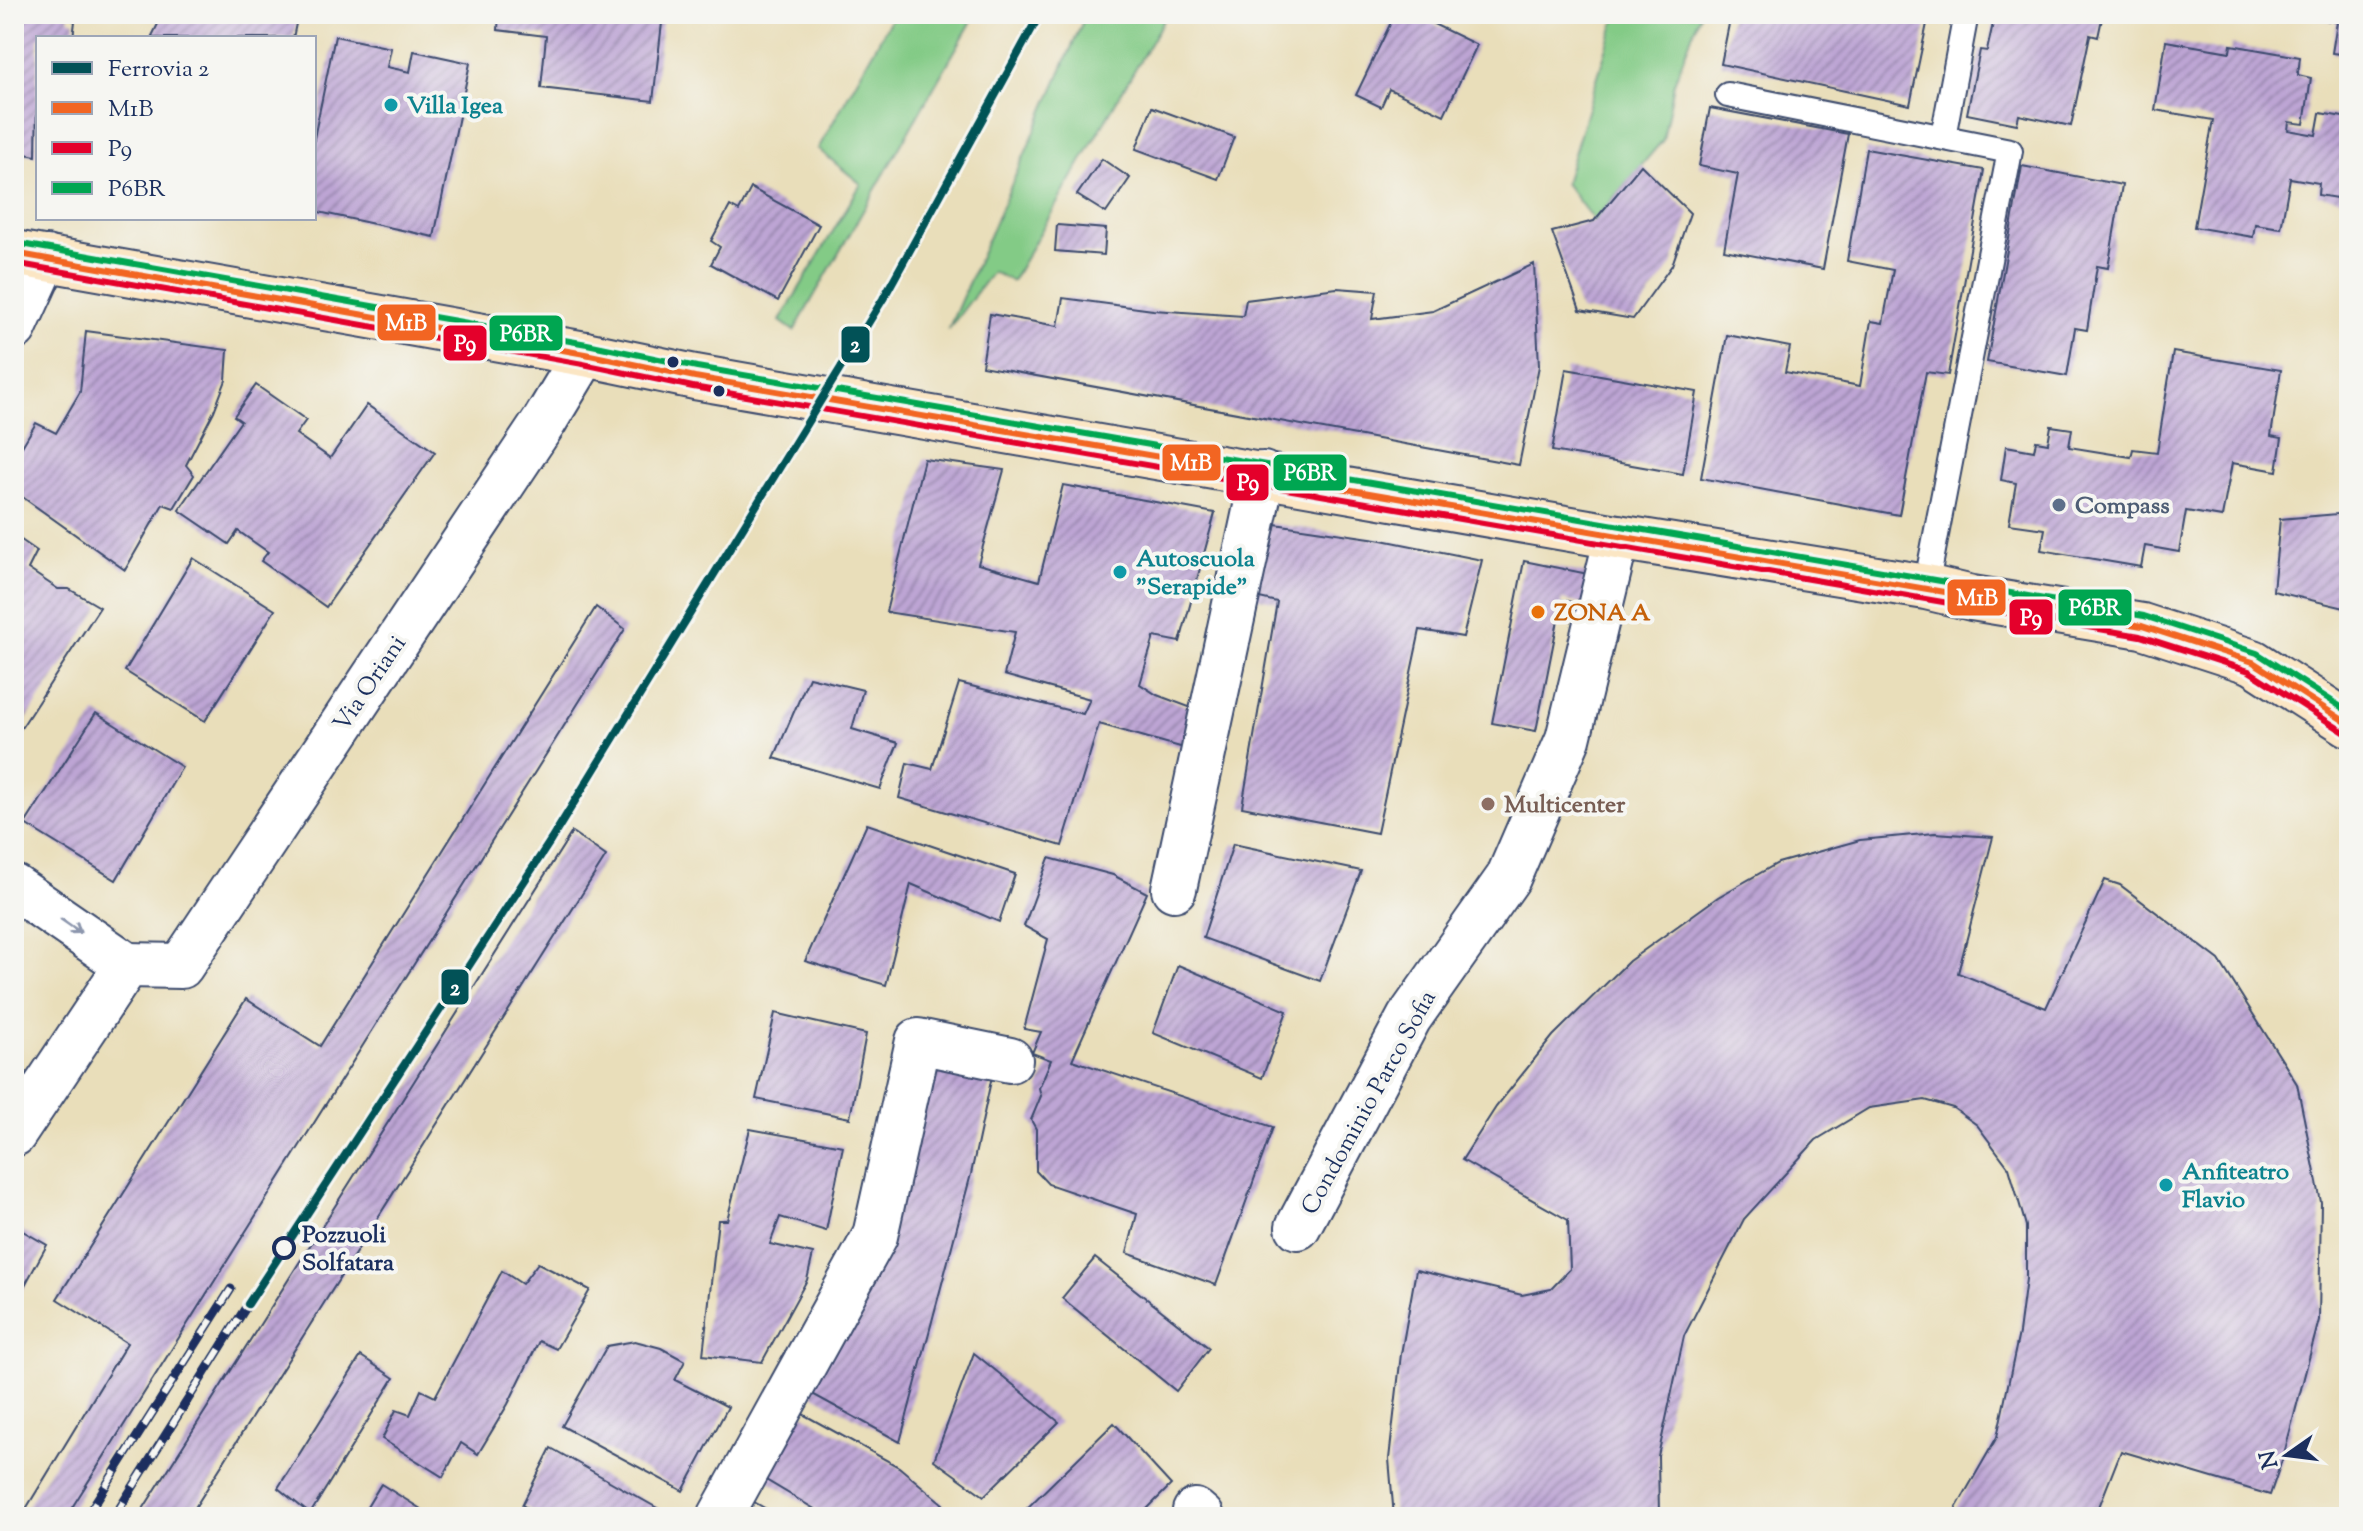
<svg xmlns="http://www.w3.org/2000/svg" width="2363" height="1531" font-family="'Sorts Mill Goudy',serif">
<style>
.green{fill:#83cb86;stroke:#4f7d72;stroke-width:2}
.building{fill:url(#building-hatch)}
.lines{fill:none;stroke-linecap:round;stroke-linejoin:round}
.service-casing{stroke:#3a496c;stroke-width:28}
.minor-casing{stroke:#3a496c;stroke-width:48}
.secondary-casing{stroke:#3a496c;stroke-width:48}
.service{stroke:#fff;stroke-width:24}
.minor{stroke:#fff;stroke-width:44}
.secondary{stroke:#fbe6c4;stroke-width:44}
.rail-casing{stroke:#1b2f5e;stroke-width:9}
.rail{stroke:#f6f6f2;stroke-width:6;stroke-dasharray:18;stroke-linecap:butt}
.bus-1-casing{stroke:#f6f6f2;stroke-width:12}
.bus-2-casing{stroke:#f6f6f2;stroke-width:12}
.bus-3-casing{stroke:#f6f6f2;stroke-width:12}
.bus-1{stroke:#f26522;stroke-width:6}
.bus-2{stroke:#e4002b;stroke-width:6}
.bus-3{stroke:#00a651;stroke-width:6}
.rail-1-casing{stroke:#f6f6f2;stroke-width:14}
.rail-1{stroke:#025257;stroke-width:8}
.oneway{stroke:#8d97ae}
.culture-dot{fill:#0f9aa8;stroke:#f6f6f2;stroke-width:3}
.bus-dot{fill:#1b2f5e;stroke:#f6f6f2;stroke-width:3}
.service-dot{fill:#5c6f8a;stroke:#f6f6f2;stroke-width:3}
.food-dot{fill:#e8710a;stroke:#f6f6f2;stroke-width:3}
.education-dot{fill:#8d6e63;stroke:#f6f6f2;stroke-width:3}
.stop-dot{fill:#f6f6f2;stroke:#1b2f5e;stroke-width:4}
.labels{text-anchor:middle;stroke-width:8;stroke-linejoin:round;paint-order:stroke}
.culture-label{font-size:24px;font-weight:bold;fill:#0d838f;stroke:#f6f6f2;text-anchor:start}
.service-label{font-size:24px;font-weight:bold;fill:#4e5e75;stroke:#f6f6f2;text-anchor:start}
.food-label{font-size:24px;font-weight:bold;fill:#c56008;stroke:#f6f6f2;text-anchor:start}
.street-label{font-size:24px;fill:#1b2f5e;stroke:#f6f6f2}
.education-label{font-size:24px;font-weight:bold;fill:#785e54;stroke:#f6f6f2;text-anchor:start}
.stop-label{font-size:24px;font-weight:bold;fill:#1b2f5e;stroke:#f6f6f2;text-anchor:start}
.line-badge{stroke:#f6f6f2;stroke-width:3}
.badge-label{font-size:22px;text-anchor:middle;font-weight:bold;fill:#fff}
</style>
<defs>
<pattern id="building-hatch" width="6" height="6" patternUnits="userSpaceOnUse" patternTransform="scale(2)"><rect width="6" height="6" fill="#bda5d4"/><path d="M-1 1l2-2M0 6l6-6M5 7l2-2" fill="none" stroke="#9987af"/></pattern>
</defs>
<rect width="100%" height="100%" fill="#f6f6f2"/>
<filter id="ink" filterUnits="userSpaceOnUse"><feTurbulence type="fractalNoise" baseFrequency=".0125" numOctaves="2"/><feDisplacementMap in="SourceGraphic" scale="16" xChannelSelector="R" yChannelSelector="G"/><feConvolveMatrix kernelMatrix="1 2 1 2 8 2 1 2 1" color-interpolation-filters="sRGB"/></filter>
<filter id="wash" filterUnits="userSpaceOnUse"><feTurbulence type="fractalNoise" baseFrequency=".006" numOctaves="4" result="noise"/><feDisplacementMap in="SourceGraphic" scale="32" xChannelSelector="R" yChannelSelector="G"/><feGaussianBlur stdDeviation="1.8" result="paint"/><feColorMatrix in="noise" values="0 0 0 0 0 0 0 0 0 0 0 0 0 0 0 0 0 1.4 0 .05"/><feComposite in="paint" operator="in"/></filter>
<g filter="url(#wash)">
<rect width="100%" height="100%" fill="#e9deba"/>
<g class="green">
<path d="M894,14H976L794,331L780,321L861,184L818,149Z"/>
<path d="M1086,14H1167L1012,281L992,272L948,330Z"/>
<path d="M1617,14H1700L1674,83L1663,140L1594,221L1565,183Z"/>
</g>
<g id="blocks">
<g class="building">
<path d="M14,14H69L68,19L75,21L73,38H38L36,156L14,152Z"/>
<path d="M163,14H298L293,38H151Z"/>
<path d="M499,14H663L653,101L541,88L546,36L498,30Z"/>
<path d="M1395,14H1413L1477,45L1444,115L1389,89L1381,107L1356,95Z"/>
<path d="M1731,14H1929L1910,105L1721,64Z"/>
<path d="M1995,14H2103L2098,37L2090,35L2071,126L2019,115L2017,124L1967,114L1980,50L1987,51Z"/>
<path d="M2292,14H2349V55L2332,53L2337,22Z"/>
<path d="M335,36L391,48L387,67L410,72L414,51L470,63L434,237L314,211V138Z"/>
<path d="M2166,41L2230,52L2231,45L2300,57L2298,75L2311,78L2304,124L2289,122L2288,130L2316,135L2320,113L2349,118V200L2318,195L2319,183L2290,178L2281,228L2255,224L2253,237L2194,227L2213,120L2155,110Z"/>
<path d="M1152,107L1234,137L1218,179L1136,149Z"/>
<path d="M1710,108L1848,134L1823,269L1724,250L1738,174L1699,166Z"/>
<path d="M1866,149L1984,170L1948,375L1926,372L1899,515L1701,478L1727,335L1790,347L1785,372L1860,386L1871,321L1883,323L1893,270L1847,261Z"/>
<path d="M1102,159L1130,178L1106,213L1077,195Z"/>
<path d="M1641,165L1690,213L1672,265L1633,319L1580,310L1552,232L1594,221Z"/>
<path d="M2022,166L2122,185L2108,268L2097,266L2087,330L2075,328L2067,376L1987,362Z"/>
<path d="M751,188L819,225L778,301L711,264L720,247L711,241L730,206L739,211Z"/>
<path d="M1057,225L1106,229L1104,255L1055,251Z"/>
<path d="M1534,264L1539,366L1519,465L982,366L990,314L1058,326L1063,298L1153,310L1243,316L1246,300L1337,288L1377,291L1372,319L1433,311Z"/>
<path d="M86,331L228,350L226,380L214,411L186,465L194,475L174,508L163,504L125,570L14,491V460L36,423L56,433L80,392Z"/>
<path d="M2173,352L2281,370L2271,436L2282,438L2277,471L2232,463L2222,517L2186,511L2179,552L2145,546L2141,567L2041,550L2045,529L2009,524L2016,483L2001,480L2006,446L2034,451L2036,441L2048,443L2051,426L2072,429L2069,447L2131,457L2133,449L2157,452Z"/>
<path d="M1566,369L1697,392L1683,474L1552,451Z"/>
<path d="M256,385L306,420L296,434L330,458L367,405L435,452L326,607L261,561L268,552L238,531L229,544L179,510L241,421L234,416Z"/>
<path d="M924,459L1004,470L978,564L1039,581L1063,485L1215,513L1180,642L1154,637L1140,684L1157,695L1208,714L1198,752L1099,724L1062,846L899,798L907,763L932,769L959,683L1083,714L1090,699L1004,675L1015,632L886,612Z"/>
<path d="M2349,513V609L2273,591L2280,519Z"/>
<path d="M1268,523L1377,539L1482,560L1463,637L1420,630L1377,833L1242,807L1277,602L1255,597Z"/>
<path d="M14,535L37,551L28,569L58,589H69L100,607L14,739Z"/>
<path d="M193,558L275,610L205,721L125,671Z"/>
<path d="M1524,561L1593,575L1587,605L1562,600L1536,731L1492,723Z"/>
<path d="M596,607L625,629L66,1517H21L127,1343L57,1299L246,999L320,1046Z"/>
<path d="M809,677L863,690L852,729L898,743L880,789L774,758Z"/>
<path d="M96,713L182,767L116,880L25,824Z"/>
<path d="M867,824L1015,874L999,922L911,884L886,985L805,961Z"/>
<path d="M572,832L606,856L189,1517H138Z"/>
<path d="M1935,833L1993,837L1958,973L2046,1008L2105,880L2120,885L2219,960L2297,1084L2321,1202L2319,1320L2284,1454L2270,1495L2121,1451L2095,1517H1951L1997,1437L2019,1333L2026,1279V1226L2009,1168L1977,1125L1953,1108L1925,1100L1869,1108L1816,1140L1744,1219L1684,1336L1658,1456L1659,1517H1394L1389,1459L1401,1354L1416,1270L1522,1295L1551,1289L1570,1269L1568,1220L1462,1160L1496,1107L1553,1036L1629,961L1718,897L1778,863L1860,840Z"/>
<path d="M1233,844L1361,871L1320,981L1203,938Z"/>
<path d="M1049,858L1113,875L1147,893L1072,1060L1273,1127L1216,1285L1127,1253L1137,1214L1048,1184L1036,1171V1129L1031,1120L1041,1096L1039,1088L1051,1060L1032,1053L1041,1032L1024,1029L1048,939L1024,926Z"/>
<path d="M1178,965L1287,1011L1262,1078L1153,1033Z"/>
<path d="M775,1013L866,1034L850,1118L756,1099Z"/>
<path d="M926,1048L995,1062L971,1174L900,1442L805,1390Z"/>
<path d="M750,1129L843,1146L826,1231L780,1217L770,1244L813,1254L807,1280L762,1362L703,1355L718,1220H727Z"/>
<path d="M14,1226L47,1245L14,1305Z"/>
<path d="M1095,1258L1209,1348L1176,1391L1062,1298Z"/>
<path d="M538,1263L590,1290L556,1349L539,1341L508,1404L478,1454L461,1443L443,1477L382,1439L396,1410L410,1415L421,1390L435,1397L502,1271L522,1284Z"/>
<path d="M635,1341L661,1348L685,1361L675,1380L728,1407L683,1491L562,1426L607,1346Z"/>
<path d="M974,1353L1059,1422L984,1496L934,1460Z"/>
<path d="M361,1356L394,1378L310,1514L278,1488Z"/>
<path d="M790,1407L899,1467L943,1504L932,1517H828L756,1474Z"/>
<path d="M1114,1423L1171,1485L1139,1517H1018Z"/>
<path d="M551,1448L673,1517H543L522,1505Z"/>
<path d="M381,1484L424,1511L420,1517H361Z"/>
<path d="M742,1495L780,1517H730Z"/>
</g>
</g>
</g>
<g filter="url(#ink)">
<use href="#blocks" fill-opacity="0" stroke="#3a496c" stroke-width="2"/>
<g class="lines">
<defs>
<g id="service">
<path d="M1728,95L2010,151L1926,587"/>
<path d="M1943,137L1966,14"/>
</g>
<g id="minor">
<path d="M14,328L46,258"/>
<path d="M14,887L127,965"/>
<path d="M1174,889L1263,474"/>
<path d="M127,965L181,966L544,422L585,354"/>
<path d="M14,1134L127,965"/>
<path d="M1298,1227L1409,1018L1508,878L1568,739L1617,537"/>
<path d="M1195,1511L1202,1517"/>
<path d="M720,1517L875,1236L918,1041L1010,1060"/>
</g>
<path id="secondary" d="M14,253L585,354L695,377L1617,537L1926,587L1972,598L2142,626L2253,662L2349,724"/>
</defs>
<use href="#service" class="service-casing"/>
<use href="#minor" class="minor-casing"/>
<use href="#secondary" class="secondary-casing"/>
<use href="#service" class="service"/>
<use href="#minor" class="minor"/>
<use href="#secondary" class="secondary"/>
<defs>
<g id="rail">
<path d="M86,1517L231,1289"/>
<path d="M114,1517L248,1304"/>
</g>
</defs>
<use href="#rail" class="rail-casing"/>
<use href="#rail" class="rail"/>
<defs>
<path id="bus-1" d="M14,253L585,354L695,377L2142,626L2253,662L2349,724"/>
<path id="bus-2" d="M14,263L583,364L693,387L2140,636L2249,671L2344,732"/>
<path id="bus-3" d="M16,243L587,344L697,367L2144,616L2257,653L2349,712"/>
</defs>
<use href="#bus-1" class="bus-1-casing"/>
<use href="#bus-2" class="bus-2-casing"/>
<use href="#bus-3" class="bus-3-casing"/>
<use href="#bus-1" class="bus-1"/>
<use href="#bus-2" class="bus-2"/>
<use href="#bus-3" class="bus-3"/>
<defs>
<path id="rail-1" d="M248,1304L551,840L883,299L1040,14"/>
</defs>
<use href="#rail-1" class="rail-1-casing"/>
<use href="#rail-1" class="rail-1"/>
</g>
<defs><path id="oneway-shaft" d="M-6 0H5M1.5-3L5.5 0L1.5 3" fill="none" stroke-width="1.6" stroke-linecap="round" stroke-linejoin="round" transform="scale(2)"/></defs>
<use class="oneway" href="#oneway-shaft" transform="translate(71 926) rotate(35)"/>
</g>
<g class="culture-dot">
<circle cx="391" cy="105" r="8"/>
<circle cx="1120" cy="572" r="8"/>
<circle cx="2166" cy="1185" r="8"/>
</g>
<g class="bus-dot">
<circle cx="673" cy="362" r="7"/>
<circle cx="719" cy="391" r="7"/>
</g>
<circle class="service-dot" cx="2059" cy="505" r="8"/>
<circle class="food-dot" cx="1538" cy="612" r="8"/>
<circle class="education-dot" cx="1488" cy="804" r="8"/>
<circle class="stop-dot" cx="284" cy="1248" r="10"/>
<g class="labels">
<g class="culture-label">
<text x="407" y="113">Villa Igea</text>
<text x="1136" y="566">Autoscuola<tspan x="1136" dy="28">"Serapide"</tspan></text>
<text x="2182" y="1179">Anfiteatro<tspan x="2182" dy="28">Flavio</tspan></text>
</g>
<g class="service-label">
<text x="2075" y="513">Compass</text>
</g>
<g class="food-label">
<text x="1554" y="620">ZONA A</text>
</g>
<g class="street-label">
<text transform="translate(369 683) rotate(-56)" y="8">Via Oriani</text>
<text transform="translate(1368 1102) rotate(-61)" y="8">Condominio Parco Sofia</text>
</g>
<g class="education-label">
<text x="1504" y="812">Multicenter</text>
</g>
<g class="stop-label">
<text x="302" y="1242">Pozzuoli<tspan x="302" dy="28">Solfatara</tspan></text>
</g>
</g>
<g class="line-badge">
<rect x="376" y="303" width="61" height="39" rx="8" fill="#f26522"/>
<rect x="488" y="314" width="76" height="38" rx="8" fill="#00a651"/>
<rect x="442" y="324" width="46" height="38" rx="8" fill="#e4002b"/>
<rect x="840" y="325" width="31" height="39" rx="8" fill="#025257"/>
<rect x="1161" y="443" width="61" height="39" rx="8" fill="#f26522"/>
<rect x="1272" y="453" width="76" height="39" rx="8" fill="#00a651"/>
<rect x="1225" y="463" width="45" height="39" rx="8" fill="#e4002b"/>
<rect x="1946" y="578" width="61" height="39" rx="8" fill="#f26522"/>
<rect x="2057" y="588" width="76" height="39" rx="8" fill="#00a651"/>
<rect x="2008" y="598" width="46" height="38" rx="8" fill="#e4002b"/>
<rect x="440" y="968" width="30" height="38" rx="8" fill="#025257"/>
</g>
<g class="badge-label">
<text x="406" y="330">M1B</text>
<text x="526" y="341">P6BR</text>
<text x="465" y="351">P9</text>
<text x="855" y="352">2</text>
<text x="1191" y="470">M1B</text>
<text x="1310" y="480">P6BR</text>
<text x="1248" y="490">P9</text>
<text x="1977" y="605">M1B</text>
<text x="2095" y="615">P6BR</text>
<text x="2031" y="625">P9</text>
<text x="455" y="995">2</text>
</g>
<rect width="2363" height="1531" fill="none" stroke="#f6f6f2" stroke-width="48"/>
<rect x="36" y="36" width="280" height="184" fill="#f6f6f2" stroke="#9ea6b7" stroke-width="2"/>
<rect x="52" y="62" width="40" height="12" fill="#025257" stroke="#9ea6b7" stroke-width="2"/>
<text x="108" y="76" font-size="24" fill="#1b2f5e">Ferrovia 2</text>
<rect x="52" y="102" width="40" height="12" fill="#f26522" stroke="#9ea6b7" stroke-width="2"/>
<text x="108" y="116" font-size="24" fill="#1b2f5e">M1B</text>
<rect x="52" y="142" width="40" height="12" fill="#e4002b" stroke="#9ea6b7" stroke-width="2"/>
<text x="108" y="156" font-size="24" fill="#1b2f5e">P9</text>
<rect x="52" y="182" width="40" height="12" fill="#00a651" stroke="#9ea6b7" stroke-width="2"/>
<text x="108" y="196" font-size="24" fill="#1b2f5e">P6BR</text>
<g transform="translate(2287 1455) rotate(256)" stroke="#f6f6f2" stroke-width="6" paint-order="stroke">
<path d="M0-6L14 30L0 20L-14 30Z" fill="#1b2f5e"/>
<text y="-12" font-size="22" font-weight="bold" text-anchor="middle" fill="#1b2f5e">N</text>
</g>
</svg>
